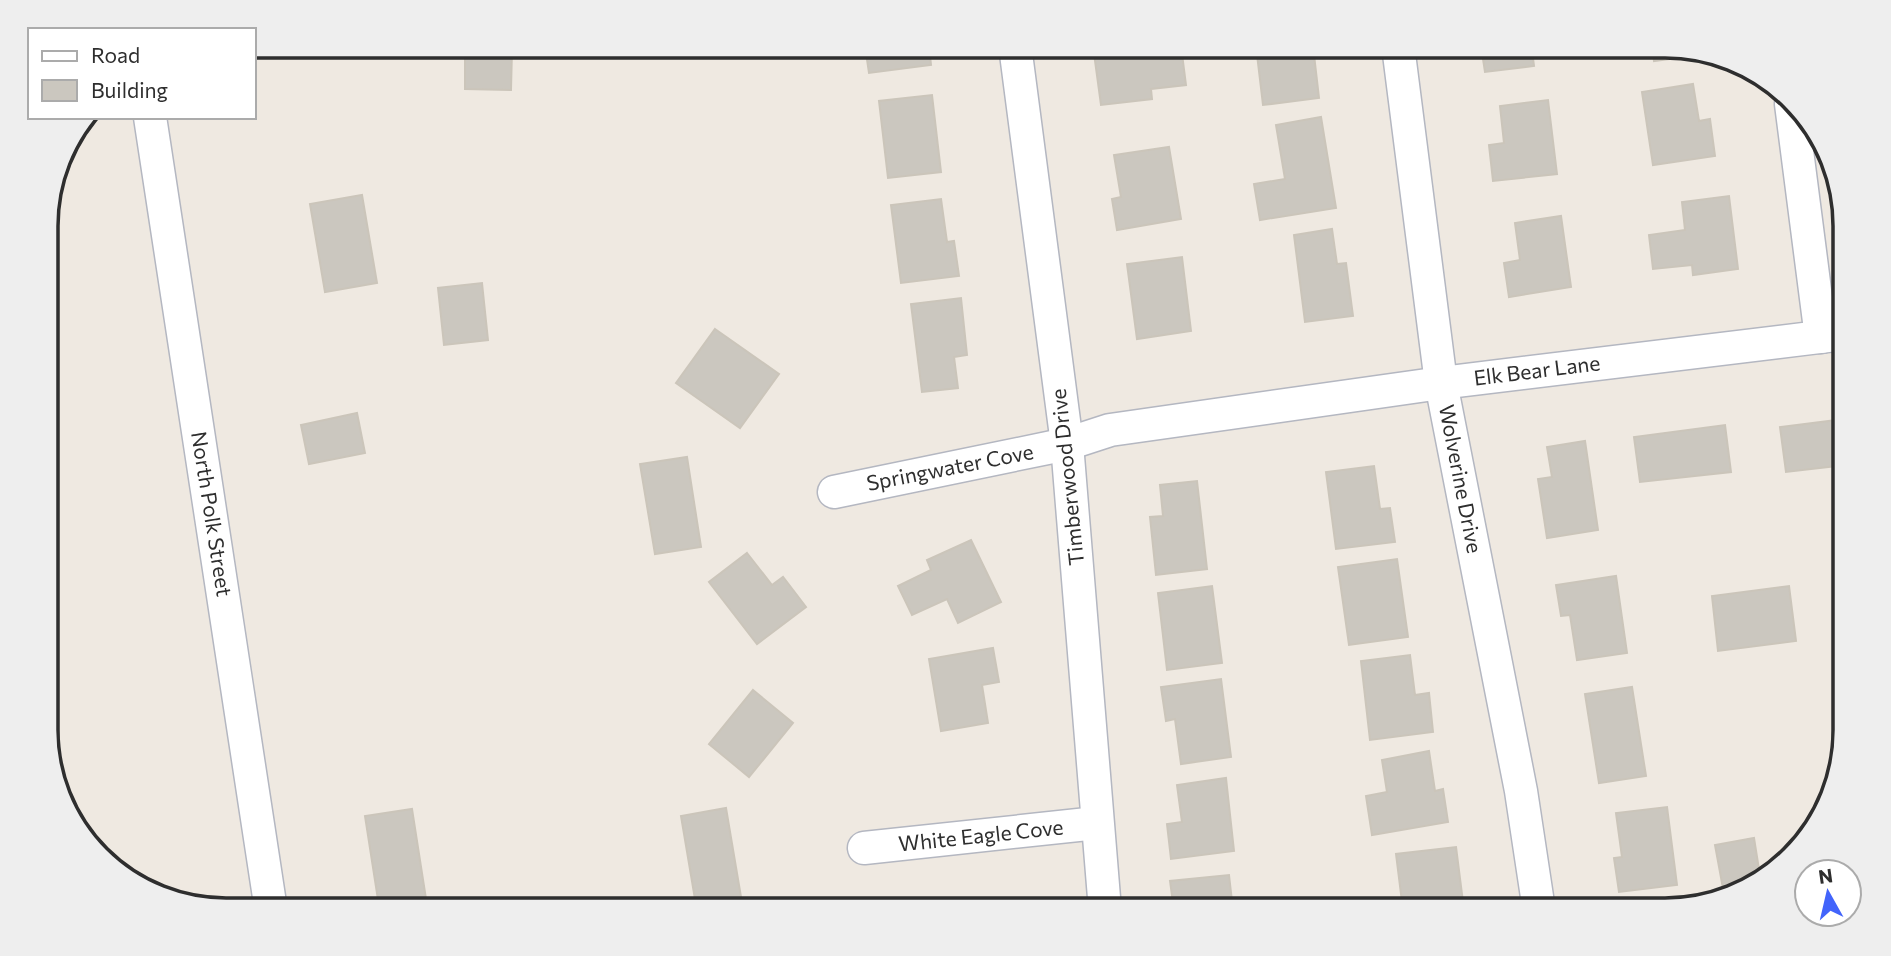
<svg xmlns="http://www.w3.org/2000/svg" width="1891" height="956" font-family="Commissioner,sans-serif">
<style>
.building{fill:#cbc7bf;stroke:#cbc5ba;stroke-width:2}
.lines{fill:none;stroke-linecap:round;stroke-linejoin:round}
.street-casing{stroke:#b4b7c1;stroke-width:35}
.street{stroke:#fff;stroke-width:32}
.labels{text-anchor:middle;stroke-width:7;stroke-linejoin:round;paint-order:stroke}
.street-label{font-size:21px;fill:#2e2e2e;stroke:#fff}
.rim{fill:none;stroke:#2e2e2e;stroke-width:3.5}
</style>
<rect width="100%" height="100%" fill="#efe9e1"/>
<g class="building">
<path d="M865,46H929L931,65L869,73Z"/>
<path d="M1093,46H1142L1143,50L1181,46L1186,85L1151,89L1152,99L1101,105Z"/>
<path d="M1256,46H1313L1319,98L1263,105Z"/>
<path d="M1481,46H1569V47L1532,51L1534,66L1485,72Z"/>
<path d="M1652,46H1665L1698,55L1654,61Z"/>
<path d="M465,50H512L511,90L465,89Z"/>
<path d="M1693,84L1699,121L1710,119L1715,156L1653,165L1642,92Z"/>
<path d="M932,95L941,172L888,178L879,101Z"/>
<path d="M1548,100L1557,174L1493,181L1489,145L1504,143L1500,106Z"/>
<path d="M1321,117L1336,208L1260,220L1254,184L1285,179L1276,125Z"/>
<path d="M1169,147L1181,219L1117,230L1112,199L1121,197L1114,155Z"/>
<path d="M362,195L377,283L325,292L310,204Z"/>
<path d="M1729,196L1738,269L1693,275L1692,265L1653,269L1649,235L1685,230L1682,202Z"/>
<path d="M941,199L947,242L954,241L959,276L901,283L891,205Z"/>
<path d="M1561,216L1571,287L1509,297L1504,263L1520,260L1515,223Z"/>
<path d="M1332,229L1337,264L1346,263L1353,316L1305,322L1294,235Z"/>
<path d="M1182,257L1191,331L1137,339L1127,264Z"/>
<path d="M482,283L488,340L444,345L438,288Z"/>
<path d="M961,298L967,355L954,357L958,388L922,392L911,304Z"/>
<path d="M715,329L779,374L740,428L676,383Z"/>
<path d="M357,413L365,453L309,464L301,425Z"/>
<path d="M1845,419V465L1786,472L1780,427Z"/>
<path d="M1725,425L1731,472L1640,482L1634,437Z"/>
<path d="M1585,441L1598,530L1547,538L1538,479L1552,477L1547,447Z"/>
<path d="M687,457L701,547L655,554L640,464Z"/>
<path d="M1374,466L1380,509L1390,508L1395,542L1336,549L1326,472Z"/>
<path d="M1197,481L1207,569L1156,575L1150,517L1163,516L1160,485Z"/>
<path d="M971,540L1001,602L958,623L947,599L912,615L898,586L931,570L927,560Z"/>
<path d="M747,553L772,585L783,577L806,607L757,644L709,582Z"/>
<path d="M1397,559L1408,637L1349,645L1338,567Z"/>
<path d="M1616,576L1627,653L1577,660L1570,615L1561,616L1556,585Z"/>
<path d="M1212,586L1222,663L1167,670L1158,593Z"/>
<path d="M1789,586L1796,641L1718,651L1712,596Z"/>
<path d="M993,648L999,682L982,685L988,723L941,731L929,659Z"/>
<path d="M1410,655L1415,695L1429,693L1433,732L1370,740L1361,661Z"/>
<path d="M1221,679L1231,757L1181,764L1175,719L1166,721L1161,687Z"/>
<path d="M1632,687L1646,776L1599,783L1585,694Z"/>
<path d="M753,690L793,723L749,777L709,744Z"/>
<path d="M1429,751L1435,791L1443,789L1448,822L1372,835L1366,796L1387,792L1382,760Z"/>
<path d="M1226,778L1234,851L1171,859L1167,824L1182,822L1177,785Z"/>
<path d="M1667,807L1677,885L1619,892L1614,858L1622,857L1616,813Z"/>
<path d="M726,808L741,897L696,905L681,816Z"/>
<path d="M412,809L426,899L379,906L365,816Z"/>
<path d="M1754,838L1761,882L1724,894L1715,845Z"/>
<path d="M1456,847L1464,910H1403L1396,854Z"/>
<path d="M1229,875L1233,910H1174L1170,881Z"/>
</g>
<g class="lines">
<defs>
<g id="street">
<path d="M1015,46L1067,444L1105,910"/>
<path d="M1398,46L1441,383L1521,791L1539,910"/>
<path d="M1791,104L1821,337"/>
<path d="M150,117L271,910"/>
<path d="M834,492L1067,444L1110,430L1441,383L1844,334"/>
<path d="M864,848L1097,823"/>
</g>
</defs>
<use href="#street" class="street-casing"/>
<use href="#street" class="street"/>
</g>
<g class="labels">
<g class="street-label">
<text transform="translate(1537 371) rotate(-7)" y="7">Elk Bear Lane</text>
<text transform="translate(950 468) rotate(-11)" y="7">Springwater Cove</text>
<text transform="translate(1068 477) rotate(-96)" y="7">Timberwood Drive</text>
<text transform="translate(1460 479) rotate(79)" y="7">Wolverine Drive</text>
<text transform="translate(211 514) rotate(81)" y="7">North Polk Street</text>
<text transform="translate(981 836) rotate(-6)" y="7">White Eagle Cove</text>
</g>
</g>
<path d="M0 0H1891V956H0ZM226 58H1665A168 168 0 0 1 1833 226V730A168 168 0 0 1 1665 898H226A168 168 0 0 1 58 730V226A168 168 0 0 1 226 58Z" fill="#eee" fill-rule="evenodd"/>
<path class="rim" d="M226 58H1665A168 168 0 0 1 1833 226V730A168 168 0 0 1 1665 898H226A168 168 0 0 1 58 730V226A168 168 0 0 1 226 58Z"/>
<rect x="28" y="28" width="228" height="91" fill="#ffffff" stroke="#ababab" stroke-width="2"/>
<rect x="42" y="51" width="35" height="10" fill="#ffffff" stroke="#ababab" stroke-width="2"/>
<text x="91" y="63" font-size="21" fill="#2e2e2e">Road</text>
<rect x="42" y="80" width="35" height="21" fill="#cbc7bf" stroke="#ababab" stroke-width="2"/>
<text x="91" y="98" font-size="21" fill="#2e2e2e">Building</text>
<g transform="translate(1828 893) rotate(352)"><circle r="33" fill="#ffffff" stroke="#ababab" stroke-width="2"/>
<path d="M0-5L12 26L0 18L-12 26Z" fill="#4264fb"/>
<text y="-10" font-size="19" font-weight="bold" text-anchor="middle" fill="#2e2e2e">N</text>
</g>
</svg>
